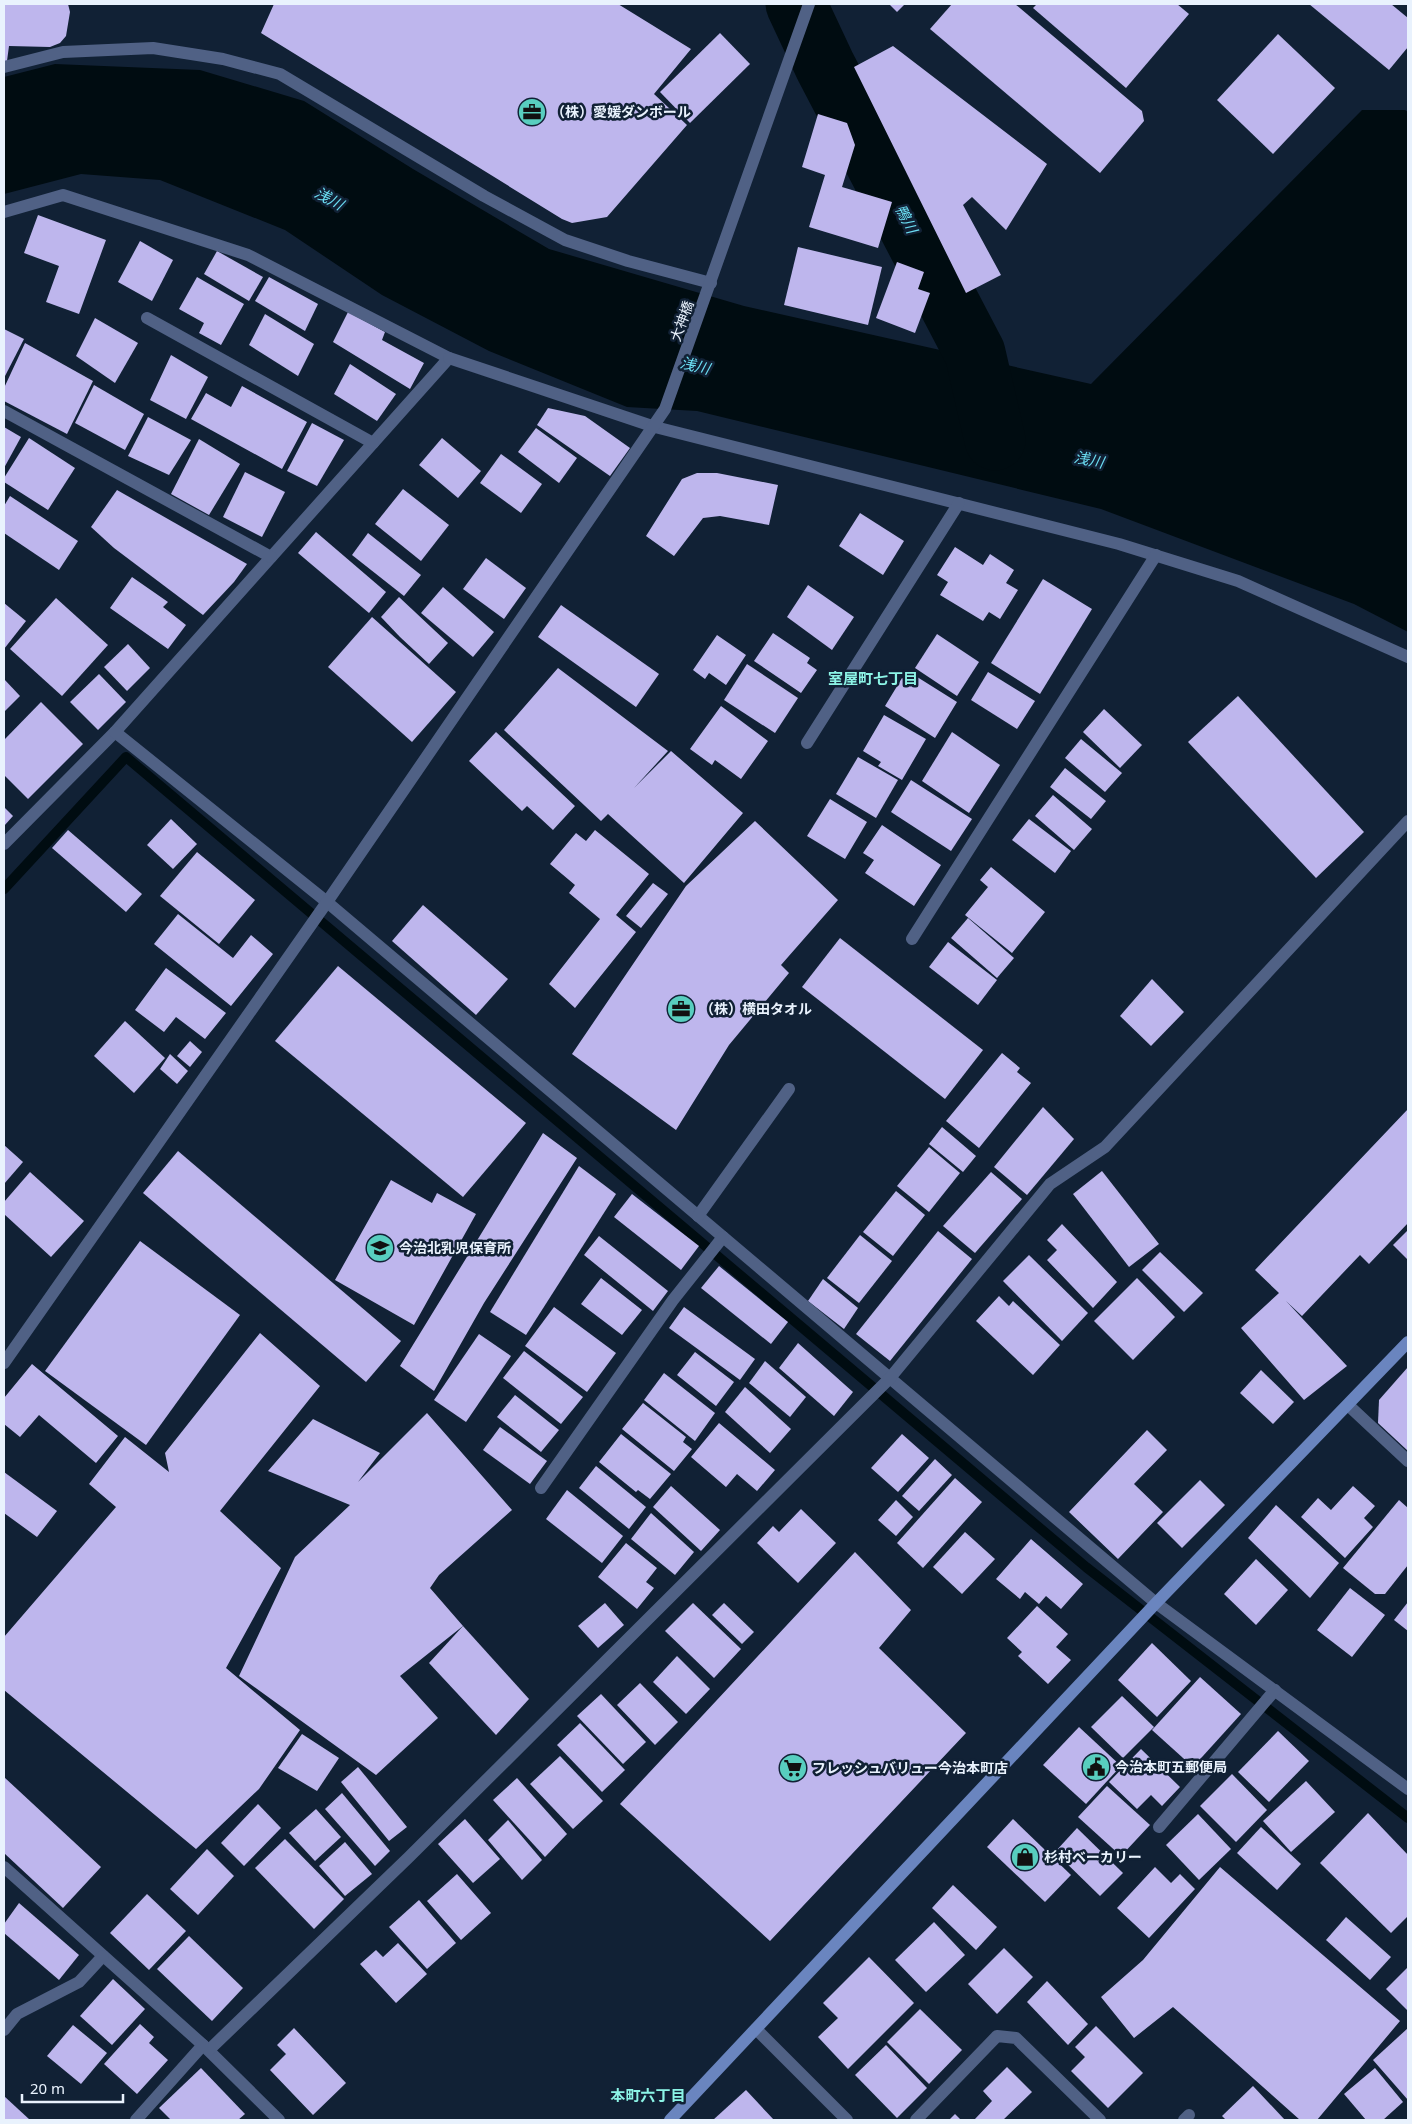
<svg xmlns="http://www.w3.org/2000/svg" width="1412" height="2124" font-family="'Noto Sans','Noto Sans JP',sans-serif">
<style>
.water{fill:#000c11}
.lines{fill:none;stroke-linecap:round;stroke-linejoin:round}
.stream{stroke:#000c11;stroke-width:10}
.river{stroke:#000c11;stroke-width:61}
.building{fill:#beb6ed}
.street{stroke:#506185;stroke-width:12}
.secondary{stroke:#6a85bf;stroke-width:12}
.labels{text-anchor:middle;stroke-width:5;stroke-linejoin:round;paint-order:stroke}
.poi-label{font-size:14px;font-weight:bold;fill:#e9f2fd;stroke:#112135;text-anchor:start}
.street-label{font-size:14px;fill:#e9f2fd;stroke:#112135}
.water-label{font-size:15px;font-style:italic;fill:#6bddf2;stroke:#112135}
.neighbourhood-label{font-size:15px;font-weight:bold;fill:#8cf4e6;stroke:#112135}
</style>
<rect width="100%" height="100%" fill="#112135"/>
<path class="water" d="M55,64L200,70L304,101L413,169L549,249L744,306L1091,384L1362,110H1405L1408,112V632L1354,604L1101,509L697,411L627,407L489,351L382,295L285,230L160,180L81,174L4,194V77Z"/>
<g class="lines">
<path class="stream" d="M4,889L126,757L1086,1567L1408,1818"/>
<path class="river" d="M796,4L825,66L975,353L995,440"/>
</g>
<g class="building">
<path d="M4,4H68L70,12L66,36L60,43L50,47L9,46L7,61H4Z"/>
<path d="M274,4H618L691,49L654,94L687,125L607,217L572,223L562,219L261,33Z"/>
<path d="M889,4H905L897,12Z"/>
<path d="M952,4H1015L1142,111L1144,121L1100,173L930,29Z"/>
<path d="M1037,4H1177L1189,14L1126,88L1033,8Z"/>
<path d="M1309,4H1391L1408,18V47L1389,70Z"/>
<path d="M720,33L750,64L690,123L660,92Z"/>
<path d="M1278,34L1335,88L1273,154L1217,100Z"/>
<path d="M893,46L1047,164L1006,230L972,197L963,205L1001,275L966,293L854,67Z"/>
<path d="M818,114L847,123L855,145L842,187L892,202L878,248L809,227L825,175L802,167Z"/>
<path d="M38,215L106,240L79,314L46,302L59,266L24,253Z"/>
<path d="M140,241L173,260L152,301L118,282Z"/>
<path d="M798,247L882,267L868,325L784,305Z"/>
<path d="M217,251L263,277L249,301L204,274Z"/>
<path d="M897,262L924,272L918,289L930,293L915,333L876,318Z"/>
<path d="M197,277L244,304L221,345L199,333L204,323L179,309Z"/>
<path d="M269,277L318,304L305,331L255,301Z"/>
<path d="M348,312L385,332L382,340L424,363L410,389L333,342Z"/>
<path d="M265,314L314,344L298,376L249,345Z"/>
<path d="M95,318L138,343L115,383L76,356Z"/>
<path d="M4,329L24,339L4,378Z"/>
<path d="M25,343L93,381L67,434L4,401V388Z"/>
<path d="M171,355L208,377L186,419L150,400Z"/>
<path d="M350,364L396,394L377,421L334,394Z"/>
<path d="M94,385L144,414L125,450L75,423Z"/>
<path d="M242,386L307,422L282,469L191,419L206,393L231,407Z"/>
<path d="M548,408L585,416L630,448L610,476L537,425Z"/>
<path d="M148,417L191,440L169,475L128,456Z"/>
<path d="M312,423L344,440L317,486L287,471Z"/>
<path d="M4,427L21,437L4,468Z"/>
<path d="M536,428L577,458L559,483L518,452Z"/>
<path d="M29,438L75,468L48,510L4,482V478Z"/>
<path d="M442,438L481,471L458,498L419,465Z"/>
<path d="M199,439L240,464L209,515L171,494Z"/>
<path d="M501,454L542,484L521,513L480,483Z"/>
<path d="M245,472L285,492L262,537L223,517Z"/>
<path d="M697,473H717L778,485L769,525L720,516L703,518L674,556L646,536L682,479Z"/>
<path d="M403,489L449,525L421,561L375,524Z"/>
<path d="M117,490L247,564L234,582L203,615L114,548L91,527Z"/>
<path d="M10,496L78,541L59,570L4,533V506Z"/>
<path d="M860,513L904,541L883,575L839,546Z"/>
<path d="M316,532L386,592L369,613L298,553Z"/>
<path d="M368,533L421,575L404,596L352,555Z"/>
<path d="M955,547L983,565L990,554L1014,570L1006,583L1018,590L1000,619L989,612L983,621L940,595L948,582L937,575Z"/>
<path d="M486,558L526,588L504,619L463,589Z"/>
<path d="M132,577L168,602L163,607L186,625L168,649L110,608Z"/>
<path d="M1043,579L1092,609L1040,694L991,663Z"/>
<path d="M808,585L854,617L832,650L787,617Z"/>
<path d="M443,587L494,632L473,657L421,613Z"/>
<path d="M399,597L448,643L429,664L400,637L381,617Z"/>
<path d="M56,598L108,645L62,696L10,649Z"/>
<path d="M4,603L26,621L4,649Z"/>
<path d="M561,605L659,674L636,707L538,637Z"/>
<path d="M372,617L456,692L412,742L328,667Z"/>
<path d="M773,633L810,658L807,663L817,670L801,693L754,661Z"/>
<path d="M937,634L979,662L957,696L915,668Z"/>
<path d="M717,635L746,655L726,685L709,673L705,679L693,670Z"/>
<path d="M128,644L150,668L127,691L104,667Z"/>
<path d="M747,664L798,698L775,733L724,700Z"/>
<path d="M558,668L668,751L634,788L671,751L743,813L684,883L608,814L601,821L504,730Z"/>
<path d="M988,672L1035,701L1017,729L971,700Z"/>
<path d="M99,674L126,702L98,730L70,702Z"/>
<path d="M914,675L957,702L935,738L885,706L902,678L909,683Z"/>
<path d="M4,679L20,696L4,712Z"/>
<path d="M1238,696L1364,832L1316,878L1188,742Z"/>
<path d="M41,702L83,744L28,799L4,775V740Z"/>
<path d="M721,706L768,741L741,779L715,760L712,765L690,749Z"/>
<path d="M1104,709L1142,745L1120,768L1083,732Z"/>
<path d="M884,715L926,739L902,780L878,766L881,762L863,751Z"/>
<path d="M496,732L575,806L553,830L527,806L522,811L469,761Z"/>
<path d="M952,732L1000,765L969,813L922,781Z"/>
<path d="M1081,739L1122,773L1105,792L1065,758Z"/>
<path d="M858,757L898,780L876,818L836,794Z"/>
<path d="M1065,768L1106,801L1091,819L1050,787Z"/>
<path d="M911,780L972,819L951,851L891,812Z"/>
<path d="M1053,795L1092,829L1074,850L1035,816Z"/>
<path d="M830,799L867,822L845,859L807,836Z"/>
<path d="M4,807L13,816L4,826Z"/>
<path d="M171,819L197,844L173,869L147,845Z"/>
<path d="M1029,819L1071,851L1055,873L1012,840Z"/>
<path d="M755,821L838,900L781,965L789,973L729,1045L676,1130L572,1054L686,886Z"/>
<path d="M882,825L941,865L914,906L865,873L874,860L863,853Z"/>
<path d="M68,830L142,894L126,912L52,848Z"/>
<path d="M595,830L649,874L616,915L636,932L575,1008L549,984L600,919L569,893L575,885L550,864L576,833L586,841Z"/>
<path d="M197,852L255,900L219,944L160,896Z"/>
<path d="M991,867L1045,912L1012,953L965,915L988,887L980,880Z"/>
<path d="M653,883L668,894L641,928L626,916Z"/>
<path d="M423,905L508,979L476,1015L392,941Z"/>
<path d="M178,914L233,958L251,935L273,954L231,1006L154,944Z"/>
<path d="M968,918L1014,958L997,978L951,938Z"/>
<path d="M840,938L983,1050L945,1099L802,987Z"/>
<path d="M948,942L997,980L978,1005L929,967Z"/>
<path d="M338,966L526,1123L463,1197L275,1041Z"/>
<path d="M166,968L226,1013L205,1039L176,1017L164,1032L135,1010Z"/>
<path d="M1152,979L1184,1012L1151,1046L1120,1016Z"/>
<path d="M125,1021L165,1058L134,1093L94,1056Z"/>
<path d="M190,1041L202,1052L190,1067L177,1056Z"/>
<path d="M1002,1053L1020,1068L1017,1072L1031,1083L979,1148L946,1121Z"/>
<path d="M170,1054L188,1071L177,1084L160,1069Z"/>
<path d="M1043,1107L1074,1139L1027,1195L994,1167Z"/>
<path d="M1408,1109V1223L1369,1264L1360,1255L1302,1316L1286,1301L1347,1366L1304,1400L1241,1328L1279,1293L1255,1270Z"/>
<path d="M942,1127L976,1156L963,1172L929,1144Z"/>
<path d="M543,1133L577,1158L484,1303L434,1391L400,1366Z"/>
<path d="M4,1145L23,1162L4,1184Z"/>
<path d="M929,1147L960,1173L929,1212L897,1186Z"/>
<path d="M178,1151L401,1341L366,1382L143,1193Z"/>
<path d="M579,1166L616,1194L526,1335L490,1312Z"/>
<path d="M1102,1171L1159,1244L1129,1267L1073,1194Z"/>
<path d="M30,1172L84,1221L51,1257L4,1214V1202Z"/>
<path d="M991,1172L1022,1199L975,1253L943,1226Z"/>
<path d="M391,1180L432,1203L437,1193L476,1214L414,1325L335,1280Z"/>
<path d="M896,1191L925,1215L893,1256L863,1232Z"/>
<path d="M632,1194L699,1246L681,1270L614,1217Z"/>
<path d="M1062,1224L1117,1282L1093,1308L1047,1260L1057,1250L1047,1240Z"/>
<path d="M1408,1230V1260L1393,1245Z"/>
<path d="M938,1231L972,1259L890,1361L856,1334Z"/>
<path d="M860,1235L892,1261L859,1303L827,1278Z"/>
<path d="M599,1236L668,1291L653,1311L584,1255Z"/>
<path d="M140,1241L240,1315L146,1445L45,1371Z"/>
<path d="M1160,1252L1203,1293L1184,1312L1142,1270Z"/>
<path d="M1029,1255L1088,1313L1062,1341L1003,1281Z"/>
<path d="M719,1266L788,1322L771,1344L701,1288Z"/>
<path d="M601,1278L642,1310L622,1335L581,1304Z"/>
<path d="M1137,1278L1175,1317L1133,1360L1094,1321Z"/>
<path d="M823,1279L858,1308L844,1329L808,1301Z"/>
<path d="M999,1296L1009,1306L1013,1301L1060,1345L1033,1375L976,1321Z"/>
<path d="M554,1307L616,1353L587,1392L525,1346Z"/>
<path d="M684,1307L755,1359L740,1380L669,1328Z"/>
<path d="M260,1333L320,1386L220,1511L281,1568L226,1668L300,1730L259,1789L196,1849L4,1690V1637L116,1507L89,1484L125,1437L169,1472L165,1453Z"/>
<path d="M479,1334L511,1356L466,1422L434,1400Z"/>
<path d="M798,1343L853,1392L834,1416L779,1368Z"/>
<path d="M524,1351L583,1397L561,1424L503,1378Z"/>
<path d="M695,1352L734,1382L716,1406L677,1375Z"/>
<path d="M765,1361L806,1397L790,1417L749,1383Z"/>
<path d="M32,1364L118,1436L96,1463L39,1415L20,1437L4,1424V1398Z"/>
<path d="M1408,1367V1451L1378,1423L1379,1400Z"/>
<path d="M1261,1370L1294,1402L1273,1424L1240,1393Z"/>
<path d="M664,1373L715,1413L695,1441L644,1400Z"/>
<path d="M745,1387L791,1429L770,1453L725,1412Z"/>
<path d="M515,1395L559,1430L541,1452L497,1417Z"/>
<path d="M643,1403L686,1437L683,1442L692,1449L674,1471L622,1429Z"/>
<path d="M427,1413L512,1510L439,1575L430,1588L463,1626L400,1676L438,1718L376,1775L239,1676L295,1557L350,1505L268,1471L313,1419L380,1453L358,1482Z"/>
<path d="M719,1423L775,1470L757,1491L737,1474L726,1487L691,1457Z"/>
<path d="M500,1427L547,1461L530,1484L483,1450Z"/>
<path d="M1147,1430L1167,1450L1134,1484L1163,1512L1118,1559L1069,1512Z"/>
<path d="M621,1434L671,1474L650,1499L638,1490L636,1492L599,1462Z"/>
<path d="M902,1434L929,1458L898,1492L871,1468Z"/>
<path d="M935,1459L952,1475L919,1511L902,1496Z"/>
<path d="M596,1466L646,1507L629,1529L579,1488Z"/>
<path d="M4,1472L57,1511L37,1537L4,1513Z"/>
<path d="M955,1478L982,1502L923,1568L897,1543Z"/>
<path d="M1200,1480L1225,1505L1182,1548L1157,1523Z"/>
<path d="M671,1486L720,1530L701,1551L653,1507Z"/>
<path d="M1353,1486L1375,1506L1364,1518L1373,1527L1345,1558L1301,1517L1318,1498L1331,1510Z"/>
<path d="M567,1490L623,1536L602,1563L546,1519Z"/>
<path d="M896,1500L913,1517L896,1536L878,1520Z"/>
<path d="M1399,1500L1408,1508V1565L1385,1594H1375L1343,1568Z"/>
<path d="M1276,1505L1339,1563L1310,1598L1248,1538Z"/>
<path d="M801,1509L836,1543L798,1583L757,1543L773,1526L779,1532Z"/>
<path d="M651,1513L694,1552L675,1575L631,1539Z"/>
<path d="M965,1532L995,1559L962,1594L933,1567Z"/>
<path d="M1031,1539L1083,1584L1061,1609L1046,1596L1039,1604L1025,1592L1020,1599L996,1579Z"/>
<path d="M626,1543L657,1568L646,1582L654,1588L637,1609L598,1577Z"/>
<path d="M855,1552L911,1610L879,1648L966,1733L770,1941L620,1804Z"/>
<path d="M1256,1559L1288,1590L1256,1625L1224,1594Z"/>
<path d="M1350,1588L1385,1615L1352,1657L1317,1630Z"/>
<path d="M1408,1602V1631L1394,1620Z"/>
<path d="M605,1603L624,1625L598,1648L578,1626Z"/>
<path d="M693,1603L741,1649L714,1678L665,1631Z"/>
<path d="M724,1603L754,1632L742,1644L712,1615Z"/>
<path d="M1037,1606L1068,1634L1056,1647L1071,1660L1048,1684L1018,1656L1022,1652L1007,1638Z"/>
<path d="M463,1626L529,1699L496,1735L429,1663Z"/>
<path d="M1152,1643L1191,1681L1157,1717L1118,1680Z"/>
<path d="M677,1656L710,1689L686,1714L653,1682Z"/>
<path d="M1200,1677L1241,1714L1193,1767L1152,1730Z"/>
<path d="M640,1683L678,1722L655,1745L617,1705Z"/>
<path d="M601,1694L646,1742L623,1764L577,1716Z"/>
<path d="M1122,1696L1154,1727L1123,1758L1091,1727Z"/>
<path d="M580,1723L625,1770L602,1792L557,1745Z"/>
<path d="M1079,1727L1121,1766L1086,1804L1043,1765Z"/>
<path d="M1278,1731L1309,1761L1269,1802L1238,1772Z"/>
<path d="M302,1734L339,1758L317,1791L278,1768Z"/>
<path d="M1141,1749L1180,1787L1162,1806L1151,1795L1137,1809L1109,1782Z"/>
<path d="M560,1756L603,1801L573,1829L530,1784Z"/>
<path d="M358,1767L407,1827L389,1841L341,1782Z"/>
<path d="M1232,1774L1267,1810L1236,1842L1200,1806Z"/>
<path d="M4,1777L101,1867L63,1908L4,1853Z"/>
<path d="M517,1778L567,1834L545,1857L493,1800Z"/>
<path d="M1306,1781L1335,1812L1291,1852L1263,1821Z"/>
<path d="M1107,1786L1150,1825L1121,1856L1078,1817Z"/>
<path d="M342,1793L390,1851L375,1866L325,1809Z"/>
<path d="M258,1804L281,1828L244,1866L221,1843Z"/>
<path d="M316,1809L341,1837L315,1861L289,1833Z"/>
<path d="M1368,1813L1408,1855V1916L1391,1933L1320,1863Z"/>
<path d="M1198,1814L1231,1849L1199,1880L1166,1845Z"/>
<path d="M465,1819L500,1859L473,1883L438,1844Z"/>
<path d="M1013,1819L1071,1875L1045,1902L987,1847Z"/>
<path d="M508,1820L542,1860L522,1880L488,1840Z"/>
<path d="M1261,1827L1301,1864L1277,1890L1237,1853Z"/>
<path d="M1077,1828L1123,1873L1100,1896L1055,1852Z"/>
<path d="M285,1839L344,1899L314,1929L255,1868Z"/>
<path d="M345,1842L372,1874L345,1896L319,1866Z"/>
<path d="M207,1849L234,1876L198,1915L170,1889Z"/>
<path d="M1155,1867L1171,1883L1180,1874L1195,1889L1149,1938L1117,1908Z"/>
<path d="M1220,1867L1400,2021L1317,2120H1300L1173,2007L1134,2038L1101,1997L1143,1960Z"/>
<path d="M457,1874L491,1913L461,1940L427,1901Z"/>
<path d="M953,1885L997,1927L976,1950L932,1908Z"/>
<path d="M147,1894L186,1931L149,1970L110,1933Z"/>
<path d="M419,1900L456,1943L427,1969L389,1927Z"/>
<path d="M19,1903L79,1955L59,1980L4,1933V1924Z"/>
<path d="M1346,1917L1391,1957L1370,1980L1326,1940Z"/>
<path d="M934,1922L965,1955L926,1992L895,1960Z"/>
<path d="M189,1936L243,1988L212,2021L157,1969Z"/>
<path d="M398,1943L427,1974L396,2003L360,1964L376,1950L383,1957Z"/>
<path d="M1004,1948L1033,1977L997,2014L968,1984Z"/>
<path d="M869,1957L914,2003L848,2069L818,2037L838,2018L823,2003Z"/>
<path d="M1408,1967V2011L1386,1989Z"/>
<path d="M113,1979L145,2009L112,2045L80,2016Z"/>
<path d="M1047,1981L1088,2024L1068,2045L1027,2002Z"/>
<path d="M920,2009L962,2050L929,2084L887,2042Z"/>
<path d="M140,2024L154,2037L149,2043L168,2060L137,2094L104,2064Z"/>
<path d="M73,2025L107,2053L81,2084L47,2056Z"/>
<path d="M1096,2026L1143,2073L1108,2108L1071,2071L1085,2057L1075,2047Z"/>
<path d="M294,2028L346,2083L313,2115L270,2070L286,2054L277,2045Z"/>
<path d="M1408,2028V2100L1373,2060Z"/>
<path d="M886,2045L927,2088L897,2118L855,2075Z"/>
<path d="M1007,2067L1032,2092L1003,2120H976L975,2119L992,2101L983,2091Z"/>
<path d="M201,2068L245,2114L238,2120H171L159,2108Z"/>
<path d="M1375,2068L1403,2102L1383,2120H1366L1344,2094Z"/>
<path d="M1253,2086L1285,2120H1226L1222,2116Z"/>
<path d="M746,2090L774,2120H713Z"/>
<path d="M4,2096L30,2120H4Z"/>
<path d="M955,2114L961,2120H949Z"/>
</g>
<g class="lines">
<g class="street">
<path d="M4,67L63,52L153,48L223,59L280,74L484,196L565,240L628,261L711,283"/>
<path d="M4,212L63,195L248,255L449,358L115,732L4,844"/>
<path d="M147,318L373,443"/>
<path d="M449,358L655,427L1119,544L1238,581L1408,657"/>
<path d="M4,411L271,557"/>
<path d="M115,732L327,902L1156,1603L1408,1789"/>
<path d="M807,743L959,503"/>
<path d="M912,939L1156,555"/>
<path d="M698,1216L789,1089"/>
<path d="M4,1363L327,902L665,409L809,4"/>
<path d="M1348,1405L1408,1461"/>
<path d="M541,1488L673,1300L723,1237"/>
<path d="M1159,1827L1275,1690"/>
<path d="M4,1867L203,2045L279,2120"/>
<path d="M756,2029L847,2120"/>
<path d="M4,2030L17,2014L79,1982L103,1956"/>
<path d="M209,2050L409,1857L890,1378L1050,1184L1105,1147L1408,821"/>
<path d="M136,2120L203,2045"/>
<path d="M916,2120L997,2036L1016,2038L1100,2120"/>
<path d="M1184,2120L1189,2115"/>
</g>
<path class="secondary" d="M670,2120L1156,1603L1408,1342"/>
</g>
<defs>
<symbol id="office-disc" viewBox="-11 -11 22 22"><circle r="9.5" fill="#58cebf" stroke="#112135"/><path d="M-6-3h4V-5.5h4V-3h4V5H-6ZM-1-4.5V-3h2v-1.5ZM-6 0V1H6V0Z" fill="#111"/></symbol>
<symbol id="school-disc" viewBox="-11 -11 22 22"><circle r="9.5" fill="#58cebf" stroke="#112135"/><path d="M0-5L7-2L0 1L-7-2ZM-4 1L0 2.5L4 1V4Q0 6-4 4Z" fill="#111"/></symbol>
<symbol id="civic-disc" viewBox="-11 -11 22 22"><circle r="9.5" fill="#58cebf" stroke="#112135"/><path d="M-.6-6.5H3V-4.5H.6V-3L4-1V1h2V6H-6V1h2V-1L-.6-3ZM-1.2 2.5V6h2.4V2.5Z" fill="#111"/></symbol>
<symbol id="supermarket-disc" viewBox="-11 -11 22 22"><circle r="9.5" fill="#58cebf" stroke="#112135"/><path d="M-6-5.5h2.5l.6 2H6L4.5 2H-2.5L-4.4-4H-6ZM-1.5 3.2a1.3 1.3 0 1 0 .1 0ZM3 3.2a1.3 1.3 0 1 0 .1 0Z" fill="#111"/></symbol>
<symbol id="shop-disc" viewBox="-11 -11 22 22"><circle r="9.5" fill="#58cebf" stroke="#112135"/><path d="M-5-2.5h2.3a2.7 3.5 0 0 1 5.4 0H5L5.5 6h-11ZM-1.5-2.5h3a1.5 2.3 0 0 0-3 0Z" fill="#111"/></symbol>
</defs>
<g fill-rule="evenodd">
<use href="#office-disc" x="516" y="96" width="32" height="32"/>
<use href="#office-disc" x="665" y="993" width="32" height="32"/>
<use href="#school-disc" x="364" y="1232" width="32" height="32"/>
<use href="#civic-disc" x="1080" y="1751" width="32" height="32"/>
<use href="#supermarket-disc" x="777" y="1752" width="32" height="32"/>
<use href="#shop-disc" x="1009" y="1841" width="32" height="32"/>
</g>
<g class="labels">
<g class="poi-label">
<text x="551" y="117">（株）愛媛ダンボール</text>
<text x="700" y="1014">（株）横田タオル</text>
<text x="399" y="1253">今治北乳児保育所</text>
<text x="1115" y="1772">今治本町五郵便局</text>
<text x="812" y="1773">フレッシュバリュー今治本町店</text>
<text x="1044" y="1862">杉村ベーカリー</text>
</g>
<g class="street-label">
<text transform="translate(682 321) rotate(-70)" y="5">大神橋</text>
</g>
<g class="water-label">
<text transform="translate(329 199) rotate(29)" y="5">浅川</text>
<text transform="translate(906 219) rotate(63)" y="5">鴨川</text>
<text transform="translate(695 366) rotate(14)" y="5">浅川</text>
<text transform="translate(1089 460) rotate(11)" y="5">浅川</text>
</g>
<g class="neighbourhood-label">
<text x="873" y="684">室屋町七丁目</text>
<text x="648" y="2101">本町六丁目</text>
</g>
</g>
<rect width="1412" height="2124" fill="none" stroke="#e9f2fd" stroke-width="10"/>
<path d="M22 2094v8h101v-8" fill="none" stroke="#e9f2fd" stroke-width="2.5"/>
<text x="30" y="2094" font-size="15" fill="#e9f2fd" stroke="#112135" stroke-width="4" paint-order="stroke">20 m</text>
</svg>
